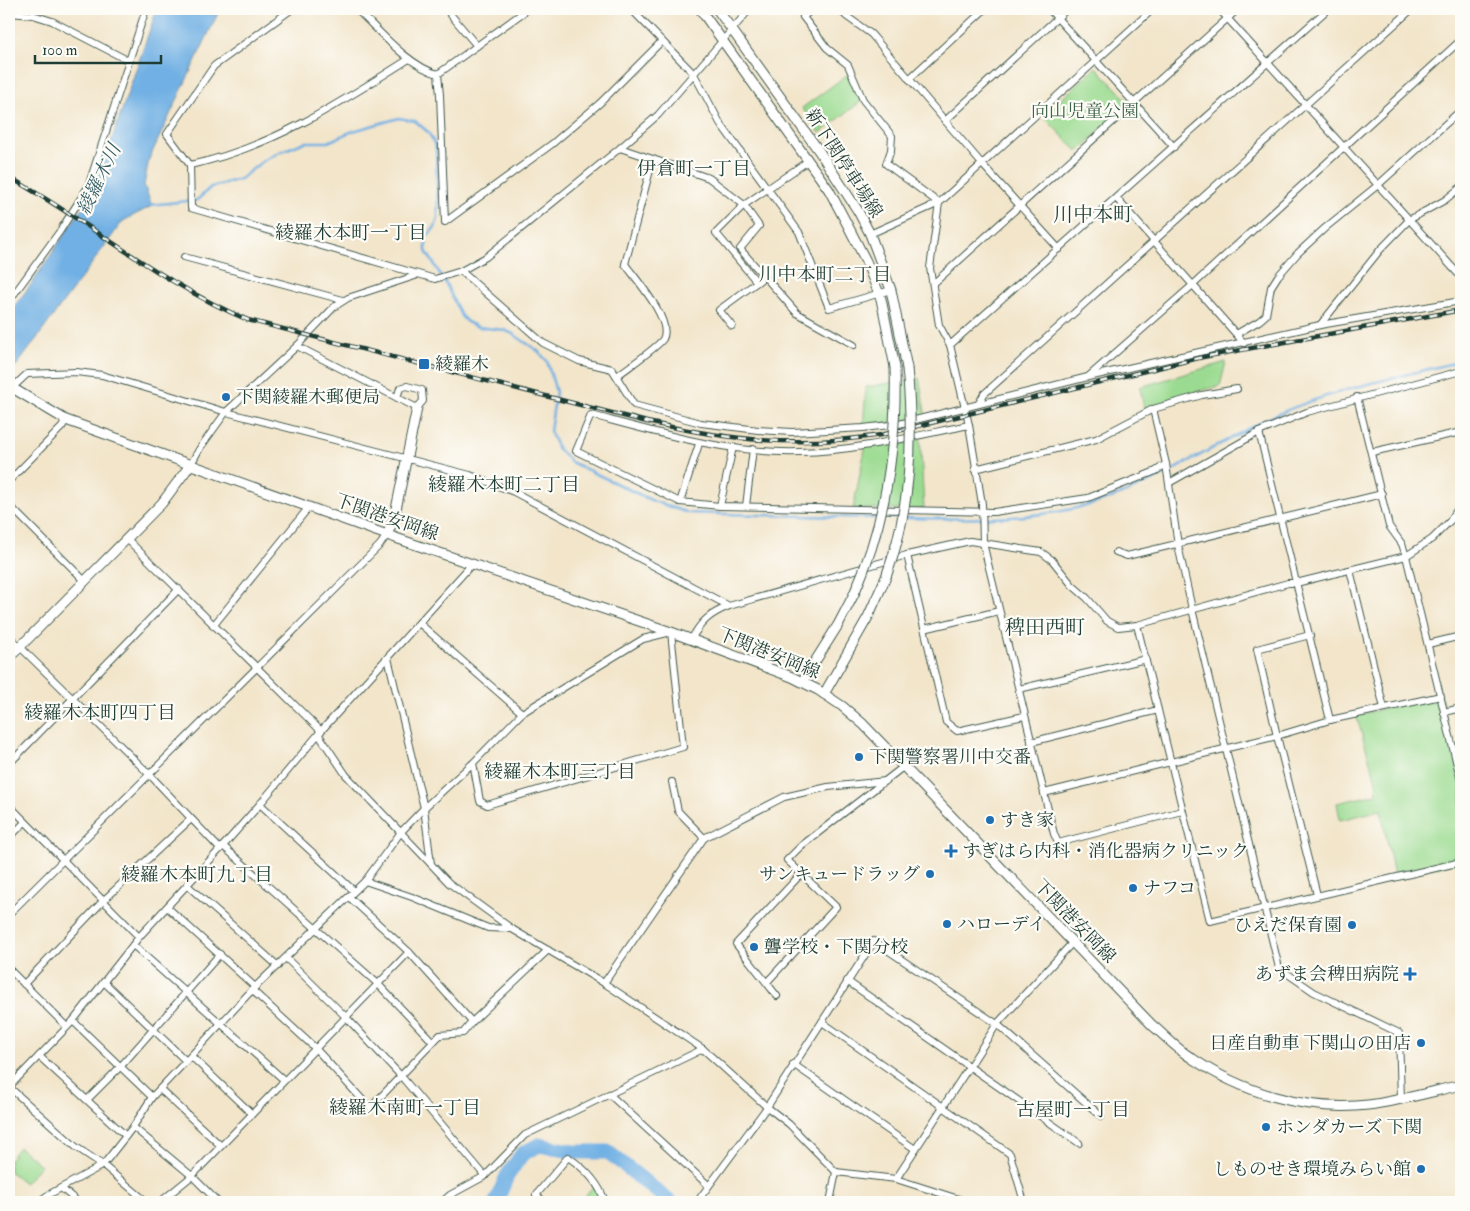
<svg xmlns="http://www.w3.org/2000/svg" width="1470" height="1211" font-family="'IM FELL Double Pica','Noto Serif JP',serif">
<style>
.green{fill:#9bdb91;stroke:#5d8c62}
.water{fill:#71b0e4;stroke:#48768c}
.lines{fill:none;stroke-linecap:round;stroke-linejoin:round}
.stream{stroke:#71b0e4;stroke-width:2.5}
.river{stroke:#71b0e4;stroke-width:15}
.minor-casing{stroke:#3f564a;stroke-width:8}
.tertiary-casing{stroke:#3f564a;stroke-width:11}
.secondary-casing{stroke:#3f564a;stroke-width:11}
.minor{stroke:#fff;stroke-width:6}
.tertiary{stroke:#fff;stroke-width:9}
.secondary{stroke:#fff;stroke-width:9}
.rail-casing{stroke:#1f3d34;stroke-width:4.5}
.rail{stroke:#fdfcf7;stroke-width:2.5;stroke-dasharray:8;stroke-linecap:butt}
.secondary-bridge-casing{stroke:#3f564a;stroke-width:11;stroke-linecap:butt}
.secondary-bridge{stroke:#fff;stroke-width:9}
.poi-dot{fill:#1f6fb2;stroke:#fdfcf7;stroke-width:2}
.labels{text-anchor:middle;stroke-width:4.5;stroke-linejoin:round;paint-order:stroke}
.park-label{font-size:18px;fill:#3e644b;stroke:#fdfcf7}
.street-label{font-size:18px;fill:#1f3d34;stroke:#fdfcf7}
.poi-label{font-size:18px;fill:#1f3d34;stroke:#fdfcf7;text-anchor:start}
.neighbourhood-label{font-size:19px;fill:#1f3d34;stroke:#fdfcf7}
.water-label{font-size:19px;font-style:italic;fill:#386069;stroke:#fdfcf7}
.quarter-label{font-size:20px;fill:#1f3d34;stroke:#fdfcf7}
</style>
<rect width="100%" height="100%" fill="#fdfcf7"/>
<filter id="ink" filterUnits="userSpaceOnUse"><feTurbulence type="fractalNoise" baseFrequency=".02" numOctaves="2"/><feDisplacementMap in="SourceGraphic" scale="10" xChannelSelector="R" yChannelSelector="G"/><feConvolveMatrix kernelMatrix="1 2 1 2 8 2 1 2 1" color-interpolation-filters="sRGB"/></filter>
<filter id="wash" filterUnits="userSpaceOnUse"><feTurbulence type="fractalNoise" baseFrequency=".0096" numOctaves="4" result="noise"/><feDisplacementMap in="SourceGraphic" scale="20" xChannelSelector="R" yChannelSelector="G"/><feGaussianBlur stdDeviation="1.12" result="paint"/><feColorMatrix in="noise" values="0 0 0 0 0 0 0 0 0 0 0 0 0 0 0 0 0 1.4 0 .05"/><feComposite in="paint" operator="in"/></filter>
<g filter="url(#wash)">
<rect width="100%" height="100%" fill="#f2e5ca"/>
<g class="green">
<path d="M1096,67L1129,102L1078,152L1043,116Z"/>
<path d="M851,72L863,100L820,133L802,108Z"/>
<path d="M1226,362L1220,386L1186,394L1144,409L1140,387Z"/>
<path d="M919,378L926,417L863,428L866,387Z"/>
<path d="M920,434L924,509H853L866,444Z"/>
<path d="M1441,696L1461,781V862L1394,876L1381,810L1340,820L1337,803L1377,794L1376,781L1356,715Z"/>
<path d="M19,1147L41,1165L25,1183L9,1171V1160Z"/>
<path d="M595,1185L604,1202H579Z"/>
</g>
<path class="water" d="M157,9H220L149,159L144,185L152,206L123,221L18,364L9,372V313L30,286L91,195L105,159Z"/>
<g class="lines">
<g class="stream">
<path d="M150,205L197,200L211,187L240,179L263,161L280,152L305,142H328L353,131L399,118L415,121L428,132L432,139L436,148L438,218L435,227L426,238V251L446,284L461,316L467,322L478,327L504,330L513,334L538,351L547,361L556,392L550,431L558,449L571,462L653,501L688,513L877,518"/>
<path d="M883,518H900"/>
<path d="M905,518C967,519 1032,521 1093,504C1159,485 1215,443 1276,415C1334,389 1400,377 1461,361"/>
</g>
<path class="river" d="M496,1202L507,1176L522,1154L539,1145L575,1152H608L670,1202"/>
</g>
</g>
<g filter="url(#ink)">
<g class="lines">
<defs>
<g id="minor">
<path d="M292,9L214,66L167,134L190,165L191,208L435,279L461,271L486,257L620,148L658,115L750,9"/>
<path d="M356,9C379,30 408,66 438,74"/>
<path d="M446,9L477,46"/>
<path d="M631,9L694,74L720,123L799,232L829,308L891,290"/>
<path d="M812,9L803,17L827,48L848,65L863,100L892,136L891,150L886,164L939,203L930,268L939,325L950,345L969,425L982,504L983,543L1054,834L1058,843L1182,811"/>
<path d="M839,9L846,16L871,34L982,164L1059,249"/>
<path d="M1049,9L1174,147"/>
<path d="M1219,9L1461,277"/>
<path d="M9,13L33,15L52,21L129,61"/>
<path d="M438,74L440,95L445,222L552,144L600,103L662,41"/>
<path d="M438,74L528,9"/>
<path d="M909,79L985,9"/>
<path d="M945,121L1067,9"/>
<path d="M620,148L709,178L744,205L759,226L740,249L797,313L854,345"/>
<path d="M190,165C271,148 340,103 409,59"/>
<path d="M1116,198L1244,343"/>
<path d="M870,234L939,203L1153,9"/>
<path d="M184,257L343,300"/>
<path d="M461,271L543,343L579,361L612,369L634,405L701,423L758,430L792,432L863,428L899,424L1088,377L1320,325L1461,301"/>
<path d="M757,282L716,233L744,205L808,161"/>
<path d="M933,284L1238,9"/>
<path d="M9,301L60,231L88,187L146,9"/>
<path d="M1320,325L1380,250L1409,220L1445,200L1461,187"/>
<path d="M732,326L719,310L760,280"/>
<path d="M1238,333L1259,321L1266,315L1271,287L1278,276L1298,253L1325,228L1378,185L1461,110"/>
<path d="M950,345L1328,9"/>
<path d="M297,346L417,408L423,401L422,390L407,386L400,388L397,398"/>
<path d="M617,376C627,368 658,347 663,339C673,321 636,279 625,264L653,159"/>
<path d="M1089,376L1194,284L1461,40"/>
<path d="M10,390L27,374L76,372L102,375L226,412L470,475L514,492L729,606"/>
<path d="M1357,397L1389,526L1402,544L1406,556L1461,781"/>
<path d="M979,403L984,394L1412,9"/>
<path d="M1153,409L1166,464L1178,545L1192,609L1279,968L1314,992L1399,1033L1401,1100"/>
<path d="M969,425C914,436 857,451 800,452C728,454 659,433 591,415L576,451L680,502L720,506L994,512L1088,498L1156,471L1166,464"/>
<path d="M1259,432L1330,720"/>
<path d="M1372,452L1461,432"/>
<path d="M191,464L200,448L226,412L297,346L334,307L348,298L415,276"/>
<path d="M975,469L1096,439L1153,409L1202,395L1237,389"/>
<path d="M9,481L62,427L66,420"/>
<path d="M1169,483L1259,432L1307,412L1461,371"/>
<path d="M680,502L699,444"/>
<path d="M9,505L85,581"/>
<path d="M720,506L733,447"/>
<path d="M746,506L753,449"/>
<path d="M127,539L321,731"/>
<path d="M1116,552L1127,556L1382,494"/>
<path d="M907,555L946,722L957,731L1024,716"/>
<path d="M1350,570L1384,708"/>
<path d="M419,623L522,713"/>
<path d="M1137,625L1210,921L1461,862"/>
<path d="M213,626L309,507"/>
<path d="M924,629L999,611"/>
<path d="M1310,635L1257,649L1277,736L1317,895"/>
<path d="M9,636L150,775L220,849"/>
<path d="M691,640C701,621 710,614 729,606L907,555L970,541L1041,552L1052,560L1072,585L1087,598L1107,621L1118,627L1137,625L1288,583H1296L1406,556L1432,539L1450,521L1461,504"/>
<path d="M1428,644L1461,636"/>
<path d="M388,658L424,808L431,864"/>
<path d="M1019,689L1146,659"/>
<path d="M1444,712L1461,708"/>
<path d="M319,735L346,775L449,883L512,929L604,983L703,1049L767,1107L789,1124L836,1172L896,1179L968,1202"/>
<path d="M1031,742L1158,710"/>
<path d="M9,764L179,589"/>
<path d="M672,782L678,811L704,838"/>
<path d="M1044,793L1277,736L1330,720L1441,696"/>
<path d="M260,804L223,846L378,984L433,1042"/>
<path d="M9,805L139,937"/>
<path d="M9,838L25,822"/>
<path d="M365,881L412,897L488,928L512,929"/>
<path d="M187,885L278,966"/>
<path d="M354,891L260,804L321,731L472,564"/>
<path d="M349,897L409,952L472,1022"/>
<path d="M167,907L255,987"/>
<path d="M9,914L380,545L387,535"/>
<path d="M133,945L284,1080"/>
<path d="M286,958L346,1017L401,1076L485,1176"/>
<path d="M9,969L67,1027"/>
<path d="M847,981L1079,1143"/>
<path d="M104,982L186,1061"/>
<path d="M767,982L836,907L787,860L801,846L903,767"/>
<path d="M604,983L704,838L784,797L828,787L886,781"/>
<path d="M24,984L103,901L191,819"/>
<path d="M252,990L315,1048L370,1108L440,1035L463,1033L472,1022L548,950"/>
<path d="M777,996L736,944L801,874"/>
<path d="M73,1021L152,1097"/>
<path d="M822,1022L1010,1154L1024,1202"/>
<path d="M39,1056L126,1136"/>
<path d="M191,1056L252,1114"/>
<path d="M793,1064L915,1149"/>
<path d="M160,1089L221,1146"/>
<path d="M609,1094L708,1185"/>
<path d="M87,1100L121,1066L220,954"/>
<path d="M133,1127L192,1176L218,1202"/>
<path d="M896,1179L997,1024L1073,942"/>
<path d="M61,1188L78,1202"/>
<path d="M621,1201L623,1202"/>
<path d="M38,1202L48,1195L103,1165L133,1127L152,1097L186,1061L252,990L365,881L401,832L424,808L473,763L522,713L643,639L671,632L683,747L487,805L480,801L473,763"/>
<path d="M147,1202L103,1165L76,1147L9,1087L73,1021L139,937L223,846"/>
<path d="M160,1202L192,1176L409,952"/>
<path d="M442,1202L450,1195L485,1176L525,1135L703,1049"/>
<path d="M544,1202L536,1195L568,1157C584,1168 599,1182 605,1202"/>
<path d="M697,1202L767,1107L874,941L997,1024L1101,1116"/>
<path d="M830,1202L836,1172"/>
</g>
<path id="tertiary" d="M9,658L162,503L191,464"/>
<g id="secondary">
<path d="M700,9L829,190L847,224L866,261L881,299L895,367"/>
<path d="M717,9L819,151L858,211L870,234L891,290L907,368"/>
<path d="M9,386L66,420L387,535L671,632L792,677L818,690L842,706L863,724L1152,1025C1164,1035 1176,1048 1190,1057C1241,1092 1305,1112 1368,1105C1399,1101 1430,1092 1461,1085"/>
<path d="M387,535L394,519L417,408"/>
<path d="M802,682L838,625L854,594"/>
<path d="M824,694L868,617L886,577"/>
</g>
</defs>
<use href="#minor" class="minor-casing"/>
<use href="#tertiary" class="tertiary-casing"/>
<use href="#secondary" class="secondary-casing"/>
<use href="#minor" class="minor"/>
<use href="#tertiary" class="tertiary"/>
<use href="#secondary" class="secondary"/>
<defs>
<path id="rail" d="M9,177C90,222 162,284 248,320L647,422C731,440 795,448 881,435L1203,357L1461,310"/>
</defs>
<use href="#rail" class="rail-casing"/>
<use href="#rail" class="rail"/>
<defs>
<g id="secondary-bridge">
<path d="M886,577C911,509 914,439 907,368"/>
<path d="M854,594C886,522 897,446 895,367"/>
</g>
</defs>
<use href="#secondary-bridge" class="secondary-bridge-casing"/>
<use href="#secondary-bridge" class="secondary-bridge"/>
</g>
</g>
<g class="poi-dot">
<rect x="418" y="358" width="12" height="12" rx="2.5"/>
<circle cx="226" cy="397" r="5"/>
<circle cx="859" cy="757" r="5"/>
<circle cx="990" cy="820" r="5"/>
<path d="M948.5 843.5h5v5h5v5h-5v5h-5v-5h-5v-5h5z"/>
<circle cx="930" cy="874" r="5"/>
<circle cx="1133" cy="888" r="5"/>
<circle cx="947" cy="924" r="5"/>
<circle cx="1352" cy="925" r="5"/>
<circle cx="754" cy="947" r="5"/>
<path d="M1407.5 966.5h5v5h5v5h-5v5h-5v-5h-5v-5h5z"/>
<circle cx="1421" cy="1043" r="5"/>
<circle cx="1266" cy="1127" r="5"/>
<circle cx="1421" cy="1169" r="5"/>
</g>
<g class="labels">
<g class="park-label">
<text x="1085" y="117">向山児童公園</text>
</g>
<g class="street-label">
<text transform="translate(844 163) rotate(57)" y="6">新下関停車場線</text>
<text transform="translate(387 517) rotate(19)" y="6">下関港安岡線</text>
<text transform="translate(769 653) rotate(22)" y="6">下関港安岡線</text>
<text transform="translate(1075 921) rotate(46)" y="6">下関港安岡線</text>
</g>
<g class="poi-label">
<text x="435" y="370">綾羅木</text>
<text x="236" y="403">下関綾羅木郵便局</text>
<text x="869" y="763">下関警察署川中交番</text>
<text x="1000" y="826">すき家</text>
<text x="962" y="857">すぎはら内科・消化器病クリニック</text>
<text x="920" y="880" text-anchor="end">サンキュードラッグ</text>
<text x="1143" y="894">ナフコ</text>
<text x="957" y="930">ハローデイ</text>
<text x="1342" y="931" text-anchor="end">ひえだ保育園</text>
<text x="764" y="953">聾学校・下関分校</text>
<text x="1399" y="980" text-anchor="end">あずま会稗田病院</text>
<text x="1411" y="1049" text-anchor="end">日産自動車 下関山の田店</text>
<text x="1276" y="1133">ホンダカーズ 下関</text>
<text x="1411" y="1175" text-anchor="end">しものせき環境みらい館</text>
</g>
<g class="neighbourhood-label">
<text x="694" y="175">伊倉町一丁目</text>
<text x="351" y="239">綾羅木本町一丁目</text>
<text x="825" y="281">川中本町二丁目</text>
<text x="504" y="491">綾羅木本町二丁目</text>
<text x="100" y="719">綾羅木本町四丁目</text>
<text x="560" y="778">綾羅木本町三丁目</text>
<text x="197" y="881">綾羅木本町九丁目</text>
<text x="405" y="1114">綾羅木南町一丁目</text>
<text x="1073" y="1116">古屋町一丁目</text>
</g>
<g class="water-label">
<text transform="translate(98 179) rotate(-64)" y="7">綾羅木川</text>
</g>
<g class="quarter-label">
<text x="1093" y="221">川中本町</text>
<text x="1045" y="634">稗田西町</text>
</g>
</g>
<rect width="1470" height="1211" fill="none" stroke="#fdfcf7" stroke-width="30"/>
<path d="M35 55v8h126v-8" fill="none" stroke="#1f3d34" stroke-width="2.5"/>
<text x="42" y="55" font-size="15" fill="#1f3d34" stroke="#fdfcf7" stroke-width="4" paint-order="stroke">100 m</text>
</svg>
